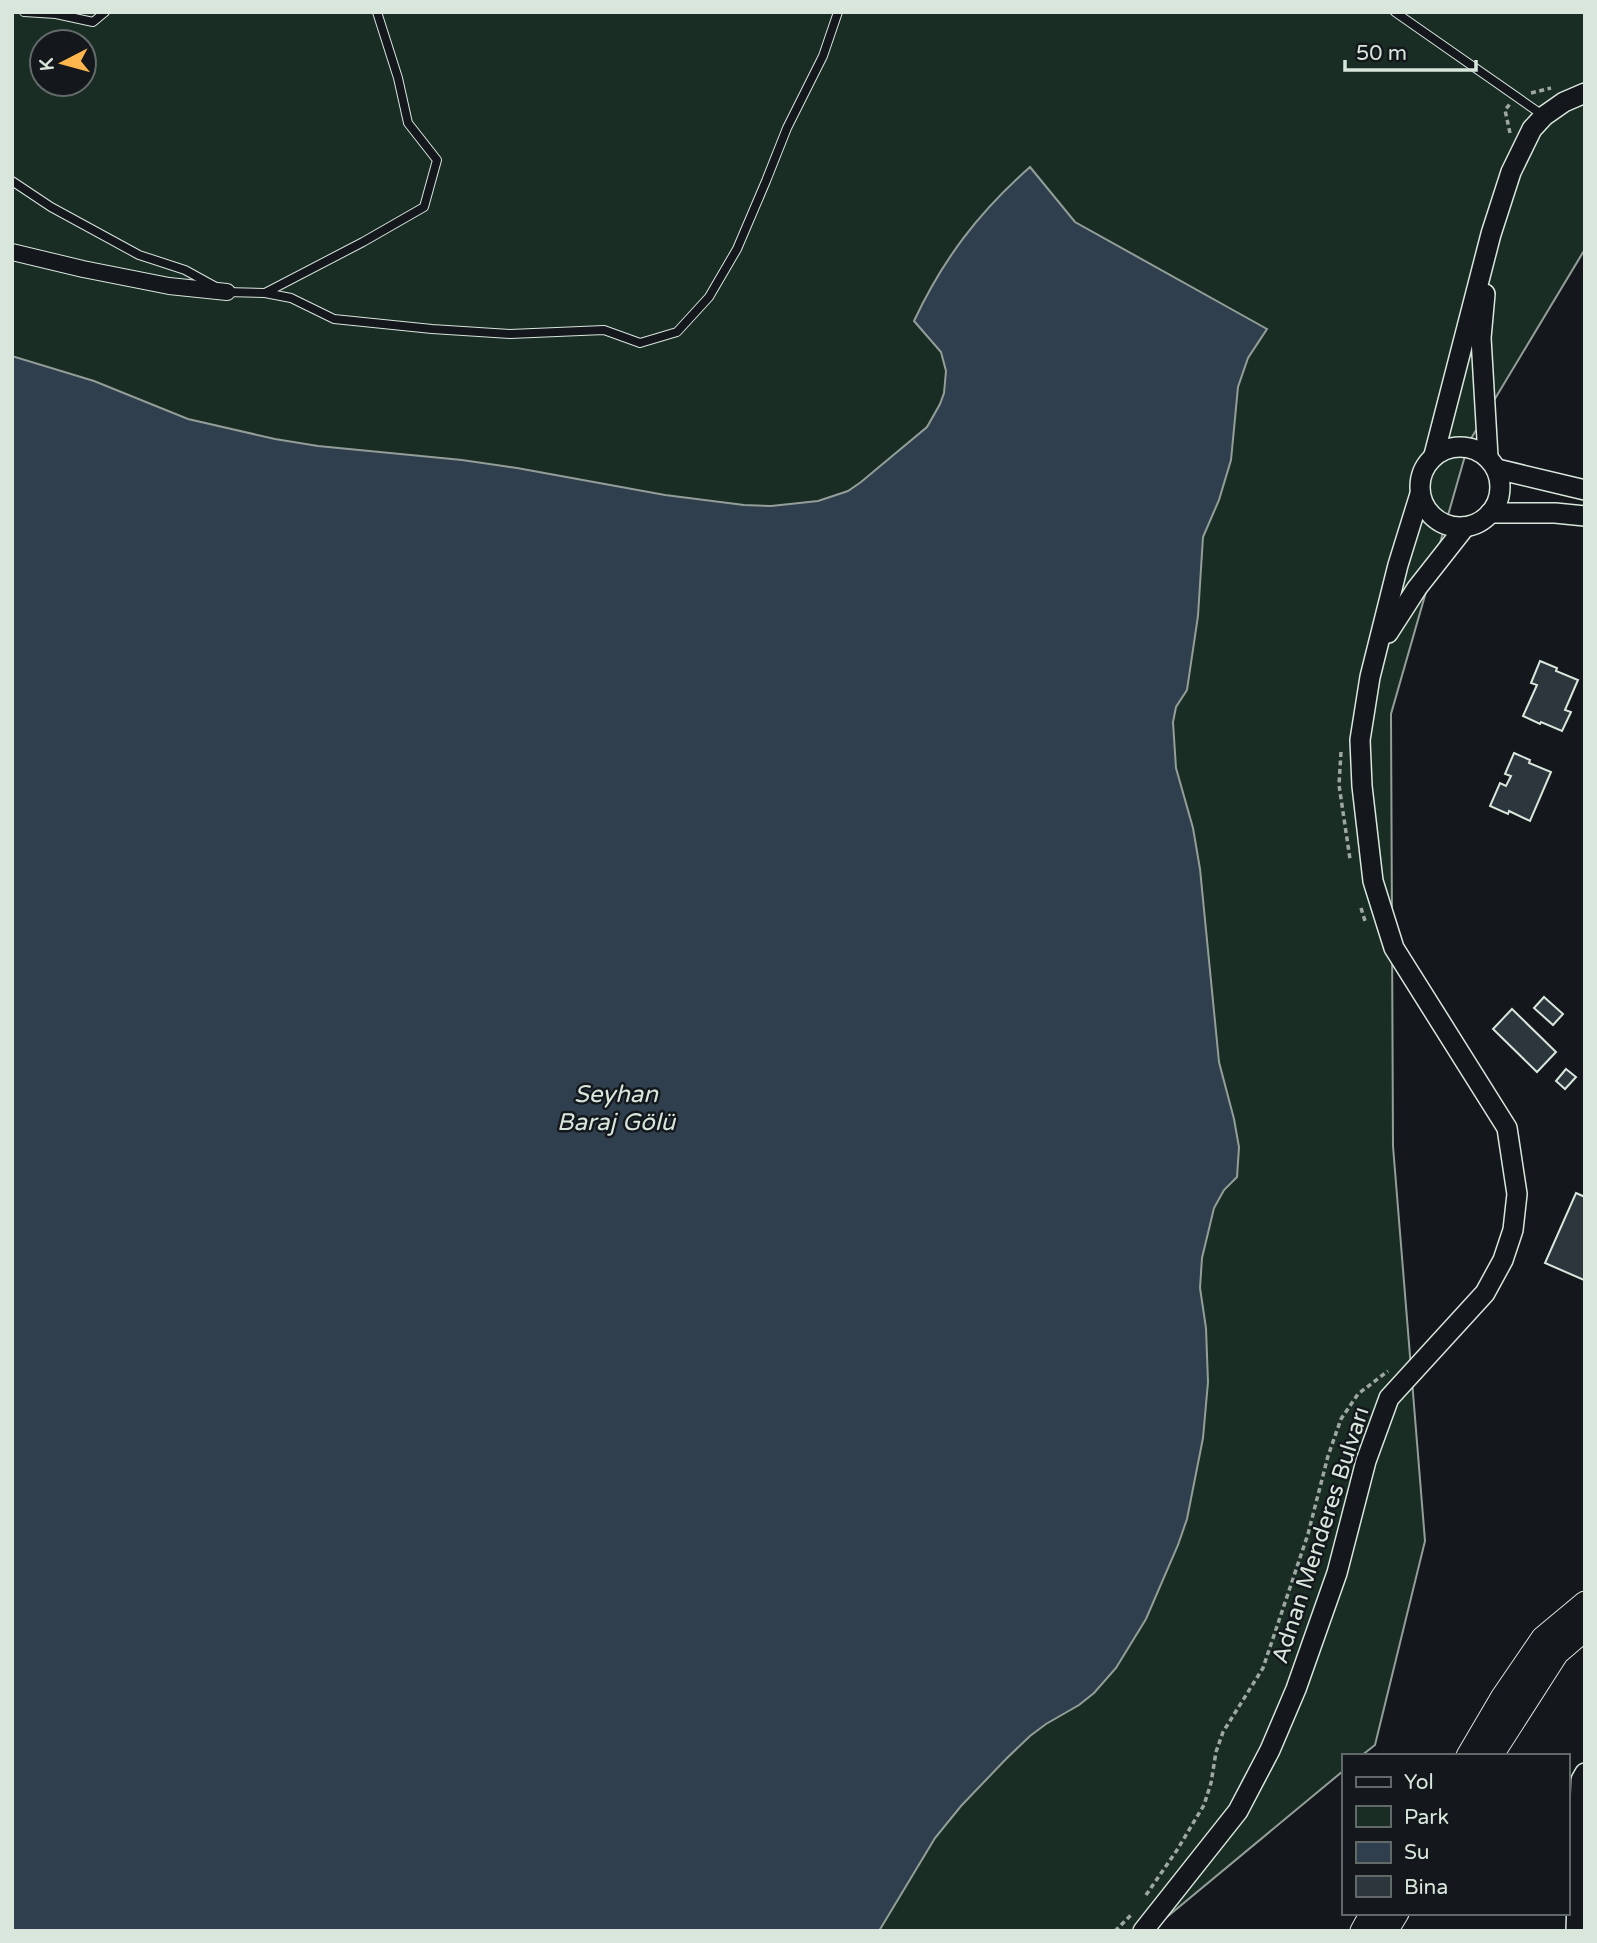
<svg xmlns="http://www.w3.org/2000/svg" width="1597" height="1943" font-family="'Varela Round',sans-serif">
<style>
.green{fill:#1a2d24;stroke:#939e99;stroke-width:2;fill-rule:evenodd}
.water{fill:#2f3f4d;stroke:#939e99;stroke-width:2}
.building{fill:#2c363c;stroke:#d8e6dc;stroke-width:2}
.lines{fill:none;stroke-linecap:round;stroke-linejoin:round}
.service-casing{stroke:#d8e6dc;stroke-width:10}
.minor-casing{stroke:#d8e6dc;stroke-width:18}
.tertiary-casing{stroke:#d8e6dc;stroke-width:22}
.secondary-casing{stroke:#d8e6dc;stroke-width:25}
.path{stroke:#9da8a2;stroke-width:3.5;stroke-dasharray:5 3.5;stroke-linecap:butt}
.service{stroke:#14181c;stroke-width:8}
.minor{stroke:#14181c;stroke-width:16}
.tertiary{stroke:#14181c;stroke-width:19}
.secondary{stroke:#14181c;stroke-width:23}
.labels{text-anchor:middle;stroke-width:5;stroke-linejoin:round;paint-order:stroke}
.street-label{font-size:23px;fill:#d8e6dc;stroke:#14181c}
.water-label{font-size:24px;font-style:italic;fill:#d8e6dc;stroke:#14181c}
</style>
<rect width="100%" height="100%" fill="#14181c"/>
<path class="green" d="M12,12H1585V249L1469,442L1391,714L1393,1146L1425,1541L1375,1745L1361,1756H1343V1771L1150,1931H12ZM42,42H84V84H42Z"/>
<path class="water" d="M1030,167L1075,222L1267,329L1248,358L1238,387L1231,460L1219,500L1203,537L1198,616L1187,690L1176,707L1173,722L1176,768L1193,828L1200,869L1219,1062L1234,1119L1239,1147L1237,1177L1224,1190L1214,1208L1202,1258L1200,1288L1206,1328L1208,1382L1203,1438L1187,1519L1178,1545L1146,1619L1116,1668L1094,1693L1079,1705L1046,1724L1030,1736L1006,1759L961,1806L935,1838L879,1931H12V356L94,381L188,419L275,439L318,446L462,460L517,468L665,495L744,505L771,506L818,501L848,491L861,482L927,427L940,404L944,393L946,371L941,352L914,321C943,259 979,212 1030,167Z"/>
<g class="building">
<path d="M1540,661L1557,668L1556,671L1578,680L1565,710L1571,712L1562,731L1541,722L1540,724L1523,716L1537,685L1531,683Z"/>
<path d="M1514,753L1530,760L1529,763L1551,772L1530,821L1509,811L1508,814L1490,806L1500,783L1506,786L1511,776L1505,774Z"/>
<path d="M1544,997L1563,1014L1553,1025L1534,1008Z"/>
<path d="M1512,1009L1556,1052L1537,1072L1493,1029Z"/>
<path d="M1566,1069L1576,1077L1565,1089L1556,1081Z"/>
<path d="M1576,1193L1585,1197L1584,1280L1545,1263Z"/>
</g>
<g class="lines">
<defs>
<g id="service">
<path d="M24,12L56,14L93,22L105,12"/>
<path d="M1395,12L1544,116"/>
<path d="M12,181L51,207L139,255L185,270L214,286"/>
<path d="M225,292L265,293L363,242L424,207L437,160L408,123L398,78L377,12"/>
<path d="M265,293L291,298L334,319L432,329L510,334L604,330L640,343L677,332L709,297L737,249L766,181L787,128L823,56L838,12"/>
</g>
<path id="minor" d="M12,252L83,269L169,286L227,292"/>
<g id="tertiary">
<path d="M1485,294L1481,338L1488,457"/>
<circle cx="1460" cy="487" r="40"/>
<path d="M1434,455L1491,234L1511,172L1532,129L1544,116L1564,102L1585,93"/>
<path d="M1497,469L1585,490"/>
<path d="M1490,513H1555L1585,516"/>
<path d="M1388,633L1417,588L1465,527"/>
<path d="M1143,1931L1238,1811L1270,1750L1296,1689L1337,1573L1366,1461L1389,1398L1485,1293L1503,1260L1513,1230L1517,1194L1507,1128L1394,948L1373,881L1362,786L1360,740L1370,677L1398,565L1420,494"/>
<path d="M1576,1931L1581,1780L1585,1773"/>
</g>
<g id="secondary">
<path d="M1468,1756L1502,1698L1543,1638L1585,1603"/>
<path d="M1491,1756L1557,1653L1585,1629"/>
<path d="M1362,1931L1372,1913"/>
<path d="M1386,1931L1397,1913"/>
</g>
</defs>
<use href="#service" class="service-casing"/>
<use href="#minor" class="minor-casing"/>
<use href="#tertiary" class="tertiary-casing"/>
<use href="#secondary" class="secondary-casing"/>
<g class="path">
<path d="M1531,93L1551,88"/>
<path d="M1510,133L1505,110L1510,104"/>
<path d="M1413,478L1418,462"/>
<path d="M1341,752L1339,785L1350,859"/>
<path d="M1361,908L1366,924"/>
<path d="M1146,1895L1177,1850L1204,1805L1211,1783L1216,1752L1223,1732L1263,1668L1308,1534L1328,1456L1341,1419L1358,1394L1388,1371"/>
<path d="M1115,1931L1131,1915"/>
</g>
<use href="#service" class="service"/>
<use href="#minor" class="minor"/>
<use href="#tertiary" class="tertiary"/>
<use href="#secondary" class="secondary"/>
</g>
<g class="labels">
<g class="street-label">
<text transform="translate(1320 1535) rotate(-72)" y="8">Adnan Menderes Bulvarı</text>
</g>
<g class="water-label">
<text x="616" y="1102">Seyhan<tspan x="616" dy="28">Baraj Gölü</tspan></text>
</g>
</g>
<rect width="1597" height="1943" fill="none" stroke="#d8e6dc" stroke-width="28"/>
<rect x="1342" y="1754" width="228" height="161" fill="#14181c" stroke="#626a69" stroke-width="2"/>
<rect x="1356" y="1777" width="35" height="10" fill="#14181c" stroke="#626a69" stroke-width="2"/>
<text x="1404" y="1789" font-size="21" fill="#d8e6dc">Yol</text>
<rect x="1356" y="1806" width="35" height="21" fill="#1a2d24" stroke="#626a69" stroke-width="2"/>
<text x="1404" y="1824" font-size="21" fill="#d8e6dc">Park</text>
<rect x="1356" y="1842" width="35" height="21" fill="#2f3f4d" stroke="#626a69" stroke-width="2"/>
<text x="1404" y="1859" font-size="21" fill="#d8e6dc">Su</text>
<rect x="1356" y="1876" width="35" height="21" fill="#2c363c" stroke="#626a69" stroke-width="2"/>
<text x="1404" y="1894" font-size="21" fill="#d8e6dc">Bina</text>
<g transform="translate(63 63) rotate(264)"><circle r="33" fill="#14181c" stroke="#626a69" stroke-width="2"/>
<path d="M0-5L12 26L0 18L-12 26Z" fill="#ffb74d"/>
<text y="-10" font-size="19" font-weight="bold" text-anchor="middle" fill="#d8e6dc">K</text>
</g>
<path d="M1345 60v10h131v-10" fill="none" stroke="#d8e6dc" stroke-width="3.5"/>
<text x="1356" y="60" font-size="21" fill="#d8e6dc" stroke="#14181c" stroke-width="5" paint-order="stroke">50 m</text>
</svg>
